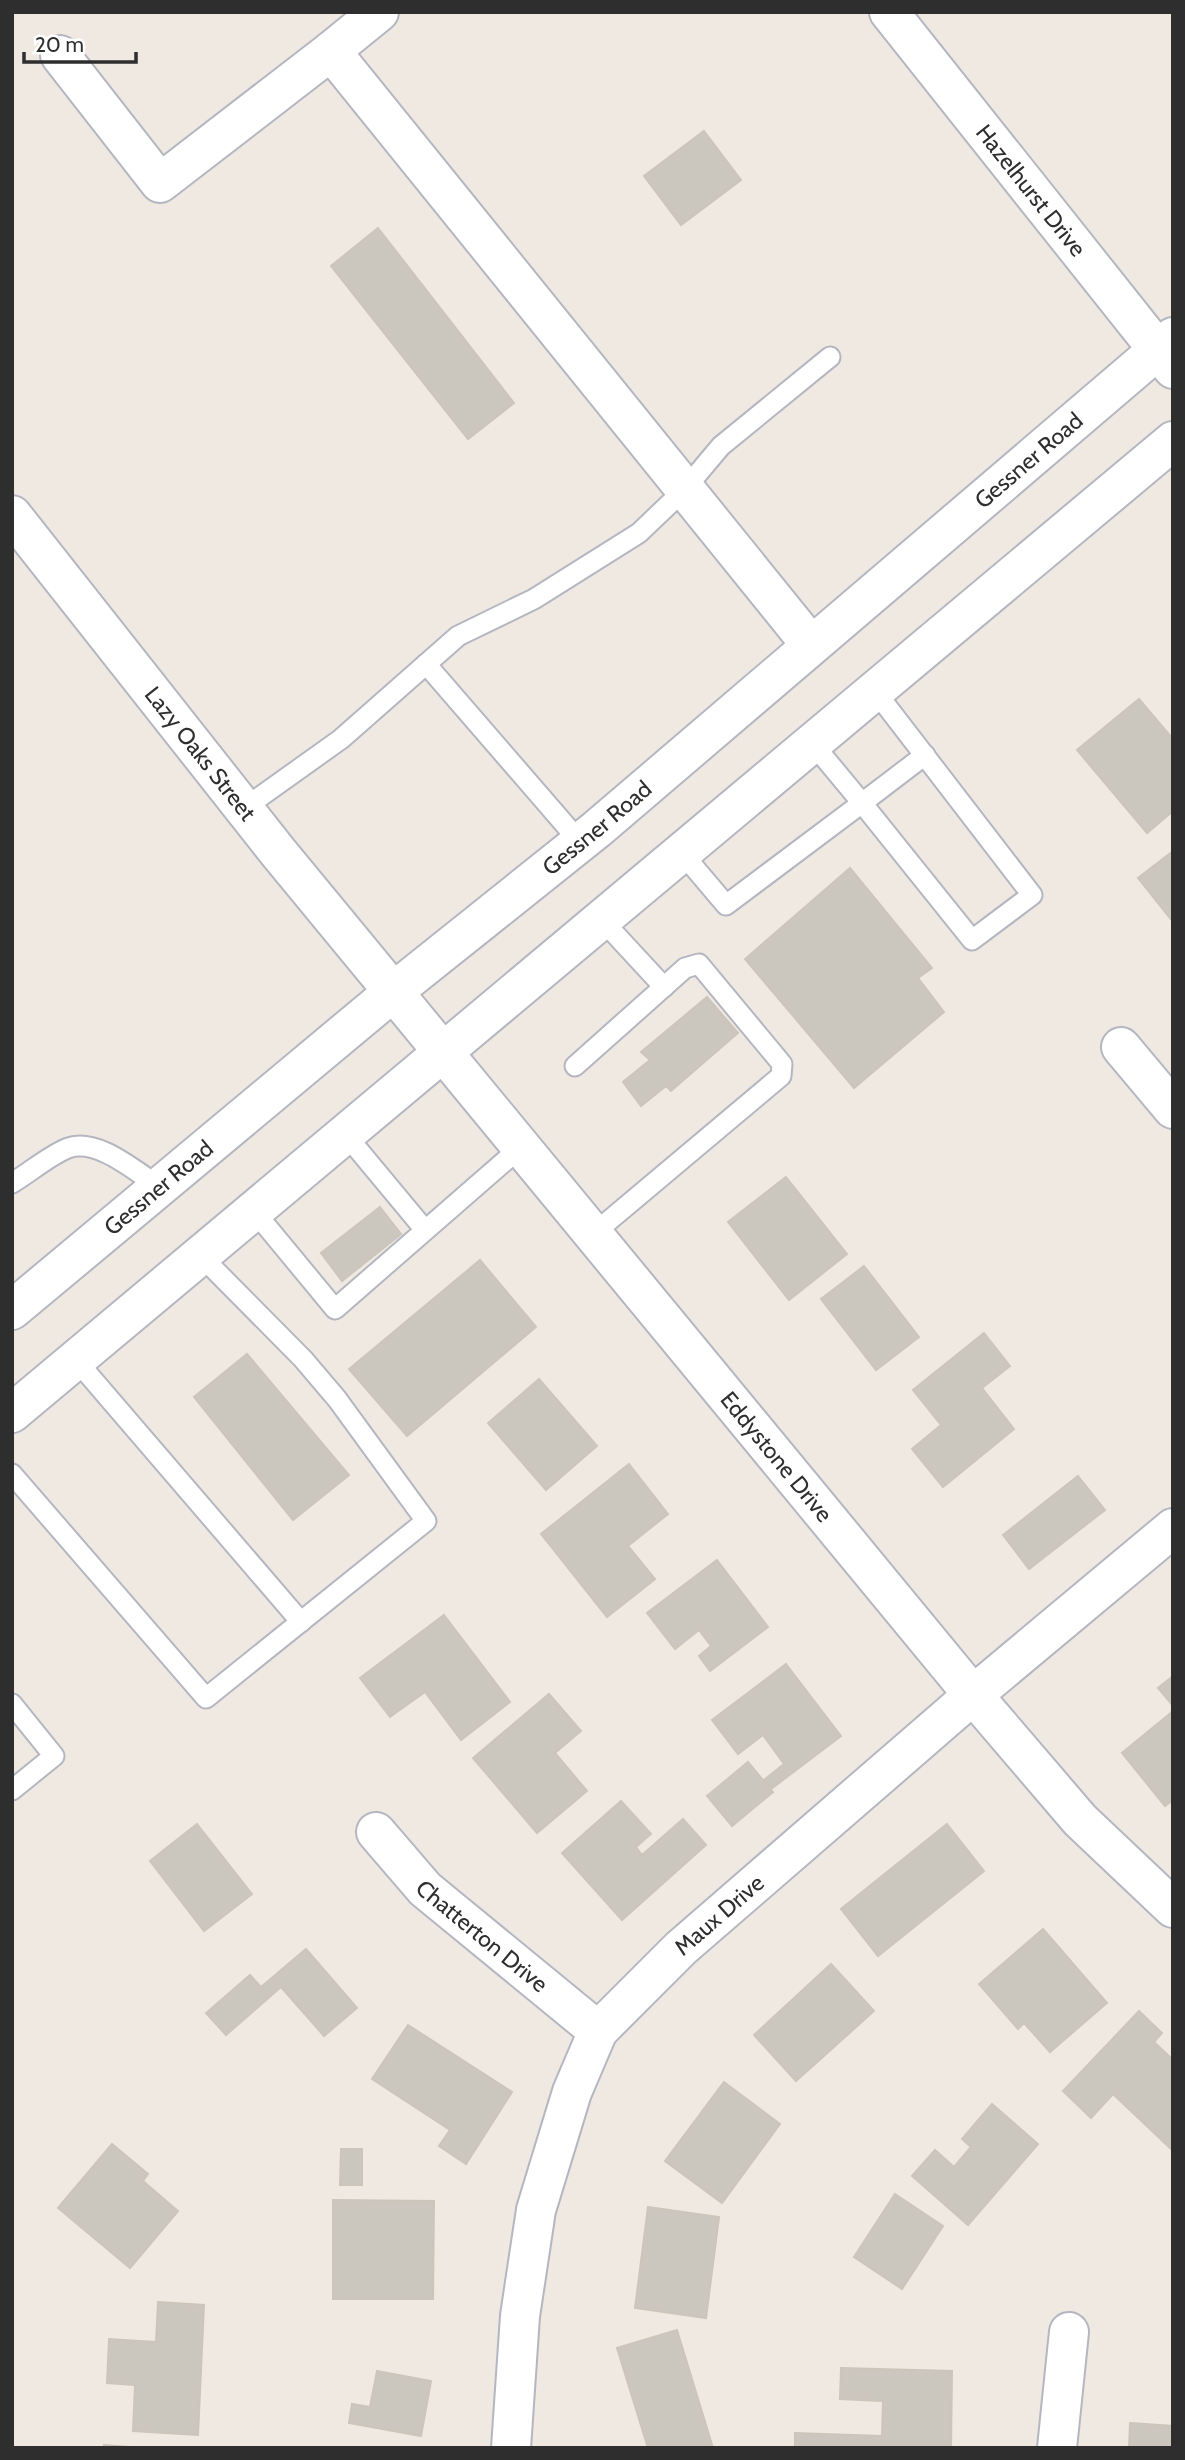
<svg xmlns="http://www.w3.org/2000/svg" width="1185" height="2460" font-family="Cabin,sans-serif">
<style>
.building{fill:#cbc7bf;stroke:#cbc5ba;stroke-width:2}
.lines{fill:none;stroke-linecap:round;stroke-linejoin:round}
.lane-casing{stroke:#b4b7c1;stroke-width:23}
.street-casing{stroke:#b4b7c1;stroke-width:42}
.secondary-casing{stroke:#b4b7c1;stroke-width:42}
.lane{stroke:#fff;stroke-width:19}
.street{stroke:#fff;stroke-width:38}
.secondary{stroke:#fff;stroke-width:38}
.labels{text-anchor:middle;stroke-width:7;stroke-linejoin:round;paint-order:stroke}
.street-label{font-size:23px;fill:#2e2e2e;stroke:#fff}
</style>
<rect width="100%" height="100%" fill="#efe9e1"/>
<g class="building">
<path d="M704,131L741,180L681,225L644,176Z"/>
<path d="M378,228L514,403L468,439L331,266Z"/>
<path d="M1139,699L1173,739V811L1147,833L1077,750Z"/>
<path d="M1173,851V922L1138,878Z"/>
<path d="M850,868L932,968L918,978L944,1012L854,1088L745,959Z"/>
<path d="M707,997L738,1033L671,1091L666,1086L641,1106L623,1082L650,1060L641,1052Z"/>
<path d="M786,1177L847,1254L789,1300L728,1222Z"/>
<path d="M380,1207L401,1234L342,1281L321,1253Z"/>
<path d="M480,1260L536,1327L407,1436L349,1369Z"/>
<path d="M864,1266L919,1337L876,1370L821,1299Z"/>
<path d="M984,1333L1010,1366L982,1388L1014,1429L943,1487L912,1449L941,1425L913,1390Z"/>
<path d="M247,1354L349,1475L293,1520L194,1397Z"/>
<path d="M539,1379L597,1446L546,1490L488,1423Z"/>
<path d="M629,1464L668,1514L628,1546L655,1579L607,1617L541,1534Z"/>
<path d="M1078,1476L1105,1510L1029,1569L1003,1535Z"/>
<path d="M717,1560L768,1627L710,1671L699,1656L711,1646L699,1630L675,1649L647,1613Z"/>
<path d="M444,1615L510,1702L461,1740L425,1692L390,1717L360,1678Z"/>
<path d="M786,1664L841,1736L771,1789L764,1780L784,1764L763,1735L738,1754L712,1720Z"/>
<path d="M1173,1676V1706L1158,1688Z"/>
<path d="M549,1694L581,1731L555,1753L587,1791L537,1833L473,1758Z"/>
<path d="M1173,1711V1800L1165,1806L1122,1753Z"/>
<path d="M748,1762L773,1792L732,1826L707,1796Z"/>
<path d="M621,1801L651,1834L636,1847L642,1855L683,1819L706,1845L622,1920L562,1853Z"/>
<path d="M197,1824L252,1894L204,1931L150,1861Z"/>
<path d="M947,1824L984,1871L878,1956L841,1909Z"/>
<path d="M1043,1929L1107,2003L1050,2052L1024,2023L1018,2029L979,1984Z"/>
<path d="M306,1949L357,2008L324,2036L281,1987L226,2035L206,2013L250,1975L261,1987Z"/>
<path d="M831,1964L874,2011L796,2081L754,2035Z"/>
<path d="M1139,2011L1162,2033L1154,2042L1173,2060L1172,2150L1113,2094L1091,2118L1063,2091Z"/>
<path d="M408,2025L512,2092L466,2164L439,2146L450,2130L372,2079Z"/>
<path d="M724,2082L780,2124L722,2203L665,2161Z"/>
<path d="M992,2104L1038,2144L968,2225L912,2176L935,2150L954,2167L971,2147L962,2139Z"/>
<path d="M112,2144L148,2174L143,2181L178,2211L130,2268L58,2208Z"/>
<path d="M341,2149H362V2185H340Z"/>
<path d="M895,2194L943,2226L902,2289L854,2257Z"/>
<path d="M333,2200L434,2201L433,2299H333Z"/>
<path d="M648,2207L719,2217L706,2318L635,2308Z"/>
<path d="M158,2302L204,2305L198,2435L133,2431L135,2385L107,2383L109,2339L156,2342Z"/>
<path d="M677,2330L713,2448H648L617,2348Z"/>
<path d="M841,2368L952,2371L951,2448H795V2433L882,2436L883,2401L840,2399Z"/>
<path d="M377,2371L431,2381L421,2436L349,2423L352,2404L370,2407Z"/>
<path d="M1130,2423L1173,2426V2448H1129Z"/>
<path d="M104,2445L144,2448H104Z"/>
</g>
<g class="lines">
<defs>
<g id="lane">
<path d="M426,664L580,842"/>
<path d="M813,744L862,803L925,755"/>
<path d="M243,809L341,739L458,636L534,599L639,533L684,490L721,446L830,357"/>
<path d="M682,853L726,905L862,803L972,940L1032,895L875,691"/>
<path d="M602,920L664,987"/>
<path d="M575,1066L685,968L699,964L782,1064L781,1076L593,1234"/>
<path d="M346,1135L425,1230"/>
<path d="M12,1183C29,1173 50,1155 68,1148C97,1137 136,1172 160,1187"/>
<path d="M254,1211L335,1309L521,1147"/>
<path d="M76,1360L301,1622"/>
<path d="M12,1474L206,1698L426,1521L337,1399L303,1359L201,1256"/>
<path d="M12,1704L54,1756L12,1790"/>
</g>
<g id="street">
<path id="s1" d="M889,12L1173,369"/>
<path d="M331,51L379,12"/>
<path d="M60,55L160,183L331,51L811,645"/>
<path id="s2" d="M12,515L278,852L973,1695L1080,1820L1173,1908"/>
<path d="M1121,1047L1173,1109"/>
<path id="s3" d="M376,1832L425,1889L598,2031"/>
<path id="s4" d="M511,2448L520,2316L536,2210L572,2092L598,2031L681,1948L973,1695L1173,1528"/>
<path d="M1057,2448L1069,2332"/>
</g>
<g id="secondary">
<path id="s5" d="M12,1310L393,992L597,829L1173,337"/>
<path d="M12,1413L1173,441"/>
</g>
</defs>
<use href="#lane" class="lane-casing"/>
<use href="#street" class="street-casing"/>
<use href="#secondary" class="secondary-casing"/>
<use href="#lane" class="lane"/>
<use href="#street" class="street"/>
<use href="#secondary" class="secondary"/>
</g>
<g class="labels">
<g class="street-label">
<text dy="8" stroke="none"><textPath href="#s1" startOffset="228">Hazelhurst Drive</textPath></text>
<text dy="8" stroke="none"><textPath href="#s5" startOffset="1325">Gessner Road</textPath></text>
<text dy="8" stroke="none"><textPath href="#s2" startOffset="304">Lazy Oaks Street</textPath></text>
<text dy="8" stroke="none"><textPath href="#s5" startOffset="758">Gessner Road</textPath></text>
<text dy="8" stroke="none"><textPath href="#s5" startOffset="191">Gessner Road</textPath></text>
<text dy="8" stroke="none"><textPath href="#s2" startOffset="1213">Eddystone Drive</textPath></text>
<text dy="8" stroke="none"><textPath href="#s4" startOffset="597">Maux Drive</textPath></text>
<text dy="8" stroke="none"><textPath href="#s3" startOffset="149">Chatterton Drive</textPath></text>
</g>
</g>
<rect width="1185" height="2460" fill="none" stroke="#2e2e2e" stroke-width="28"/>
<path d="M24 52v10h112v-10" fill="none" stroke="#2e2e2e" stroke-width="3.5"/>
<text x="35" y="52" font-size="21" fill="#2e2e2e" stroke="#ffffff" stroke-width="5" paint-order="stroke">20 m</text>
</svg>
